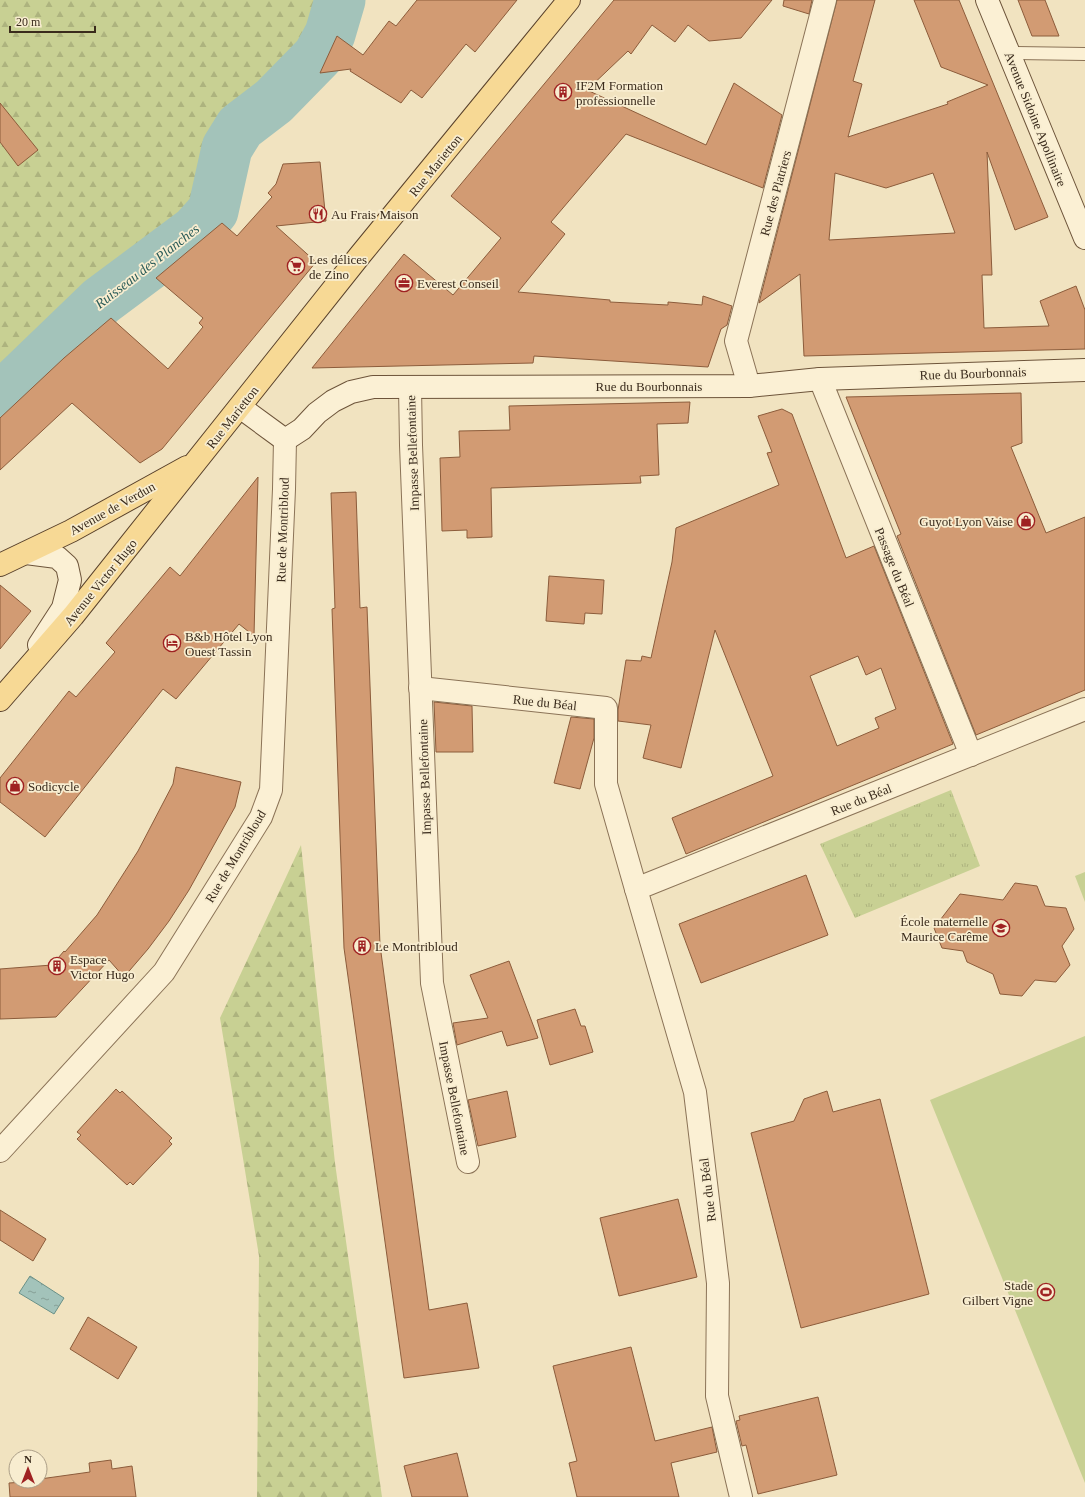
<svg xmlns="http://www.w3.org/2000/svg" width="1085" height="1497" font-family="'Times New Roman',serif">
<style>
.forest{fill:url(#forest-firs)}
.park{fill:url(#park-tufts)}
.pitch{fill:#c8d093}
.water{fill:url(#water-ripples);stroke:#6a9188}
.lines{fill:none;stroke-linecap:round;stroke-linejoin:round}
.river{stroke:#a3c3ba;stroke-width:51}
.building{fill:#d29b73;stroke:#8c5c3b;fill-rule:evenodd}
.lane-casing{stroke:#8b7357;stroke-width:14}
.street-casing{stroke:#8b7357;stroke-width:24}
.secondary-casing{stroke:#6d543a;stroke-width:24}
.primary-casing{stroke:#59412b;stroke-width:24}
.lane{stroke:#fbf0d4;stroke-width:12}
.street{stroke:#fbf0d4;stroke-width:22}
.secondary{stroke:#fbf0d4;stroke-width:22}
.primary{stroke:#f7d995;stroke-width:22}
.labels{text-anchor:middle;stroke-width:3.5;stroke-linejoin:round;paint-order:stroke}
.poi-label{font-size:13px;fill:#3a2b1c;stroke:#f8edd0;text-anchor:start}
.street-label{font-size:13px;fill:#3a2b1c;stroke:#f8edd0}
.water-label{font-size:14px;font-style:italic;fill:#2a5b58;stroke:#f8edd0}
</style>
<defs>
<pattern id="forest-firs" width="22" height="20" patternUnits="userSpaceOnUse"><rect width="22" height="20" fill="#c8d093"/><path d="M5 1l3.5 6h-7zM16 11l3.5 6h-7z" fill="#adb37e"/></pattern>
<pattern id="park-tufts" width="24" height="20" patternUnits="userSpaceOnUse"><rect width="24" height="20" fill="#c8d093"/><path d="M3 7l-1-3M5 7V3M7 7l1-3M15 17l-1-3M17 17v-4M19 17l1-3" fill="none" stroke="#adb37e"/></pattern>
<pattern id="water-ripples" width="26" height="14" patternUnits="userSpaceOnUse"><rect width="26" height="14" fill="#a3c3ba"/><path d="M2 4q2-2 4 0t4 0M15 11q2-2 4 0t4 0" fill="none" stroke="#869f96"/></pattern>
</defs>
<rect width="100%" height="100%" fill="#f1e3c0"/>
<g class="forest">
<path d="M0,0H336L316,19L288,70L217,132L205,189L187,222L137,264L76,305L0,378Z"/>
<path d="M301,845L335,1163L382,1497H257L259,1256L220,1018Z"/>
</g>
<path class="park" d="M951,790L980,866L855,918L820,844Z"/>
<g class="pitch">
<path d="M1085,872V902L1075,876Z"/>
<path d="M1085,1036V1483L930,1100Z"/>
</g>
<path class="water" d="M30,1276L64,1298L54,1314L19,1293Z"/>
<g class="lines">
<path class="river" d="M0,398L101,301L195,231L213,211L227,148L240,127L274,101L318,56L330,34L340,0"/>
</g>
<g class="building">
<path d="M417,0H517L475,52L466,44L422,98L411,90L401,103L350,71L351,69L320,73L337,36L363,55L389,21L396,26Z"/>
<path d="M614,0H772L741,38L709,41L688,25L675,42L652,25L631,54L628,51L587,90L706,145L734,83L782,115L763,188L626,134L551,222L565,234L518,292L610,300V302L668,305V302L702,305L703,296L732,306L727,325L721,329L708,367L534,356L533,363L312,368L404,254L453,295L501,238L451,196Z"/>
<path d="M784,0H812L809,14L783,6Z"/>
<path d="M837,0H875L853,81L862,84L848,137L948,104L947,102L988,85L941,67L914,0H959L1048,217L1015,230L987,152L992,275H982L984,328L1049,326L1040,301L1076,286L1085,310V349L804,356L800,274L759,303ZM835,173L886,188L933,173L955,233L829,240Z"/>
<path d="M1018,0H1045L1059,36H1032Z"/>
<path d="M0,103L38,150L18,166L0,142Z"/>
<path d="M320,162L326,221L276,226L316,262L162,449L140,463L72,403L0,470V418L64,358L111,318L168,369L203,327L199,323L203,318L156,278L222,223L237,236L272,197L268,193L276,184L283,164Z"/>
<path d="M1021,393L1022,443L1011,447L1046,533L1085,517V690L976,735L897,536L901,534L846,397Z"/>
<path d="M690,402L688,423L657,424L659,475L640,476L641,483L491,488L492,537L467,538V530L442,531L440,458L460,457L459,431L510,430L509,406Z"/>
<path d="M782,409L792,414L846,558L874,546L953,744L686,854L672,818L773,776L715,630L681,768L643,758L651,725L618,721V710L626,660L641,661L642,656L651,658L672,562L676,528L779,485L767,453L772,452L758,416ZM858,656L866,675L881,668L896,709L875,718L879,728L837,746L810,676Z"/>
<path d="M258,477L254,636L239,624L176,699L163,689L45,837L0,802V778L69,691L76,697L115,652L106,643L170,567L180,576Z"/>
<path d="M356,492L360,608L367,607L380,945L429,1310L467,1303L479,1368L404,1378L344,948L332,609L335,608L331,493Z"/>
<path d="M549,576L604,580L602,614L585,613L584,624L546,621Z"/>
<path d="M0,585L31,611L0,649Z"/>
<path d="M434,702L472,706L473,752H436Z"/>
<path d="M571,717L594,719V738L580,789L554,783Z"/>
<path d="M176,767L241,782L235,807L189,890L169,921L148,949L124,977L109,960L56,1017L0,1019V969L52,965L64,951L65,952L97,915L138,851L173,784Z"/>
<path d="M806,875L828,935L701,983L679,924Z"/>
<path d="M1015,883L1037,886L1045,906L1066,908L1074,929L1062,946L1070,965L1056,982L1035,980L1022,996L1000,994L993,974L967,962L963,951L942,948L934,928L960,894L1003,900Z"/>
<path d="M509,961L538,1038L507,1046L502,1031L457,1045L453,1023L488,1018L470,975Z"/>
<path d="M575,1009L581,1026H585L593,1052L550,1065L537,1020Z"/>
<path d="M116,1089L120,1093L122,1091L172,1138L169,1141L172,1144L133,1185L130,1182L127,1185L77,1139L81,1135L77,1132Z"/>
<path d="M507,1091L516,1137L478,1146L468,1100Z"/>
<path d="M827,1091L833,1112L880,1099L929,1294L801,1328L751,1133L794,1121L804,1099Z"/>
<path d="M678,1199L697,1277L619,1296L600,1218Z"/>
<path d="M0,1210L46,1239L33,1261L0,1240Z"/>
<path d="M88,1317L137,1347L118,1379L70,1349Z"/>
<path d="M631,1347L655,1441L712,1427L717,1452L671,1463L679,1497H577L569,1463L577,1461L553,1366Z"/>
<path d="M818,1397L837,1475L758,1494L746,1445L742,1446L736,1421L740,1420L739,1416Z"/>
<path d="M457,1453L468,1497H412L404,1466Z"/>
<path d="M111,1460L112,1469L132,1466L136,1497H10L9,1483L40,1481V1479L90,1472L89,1463Z"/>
</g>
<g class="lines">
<defs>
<path id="lane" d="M1009,53L1085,54"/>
<g id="street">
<path d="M820,379L971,755"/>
<path d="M749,386L736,341L825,0"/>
<path d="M410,387L411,445L432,983L468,1162"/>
<path d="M420,688L606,708V784L636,889"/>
<path d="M0,1151L164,972L261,817L271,790L284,489L285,440"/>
<path d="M741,1497L717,1396L718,1283L695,1092L636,889L1085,709"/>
</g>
<g id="secondary">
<path d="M987,0L1085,238"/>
<path d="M240,407L285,440L302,429L317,413L333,401L351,392L373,387L749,386L820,379L1085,370"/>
<path d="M26,553L57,557L67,566L70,580L63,608L39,645"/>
</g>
<g id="primary">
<path d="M0,565L71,531L187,467"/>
<path d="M0,700L73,616L361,254L569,0"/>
</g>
</defs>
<use href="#lane" class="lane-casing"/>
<use href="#street" class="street-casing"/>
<use href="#secondary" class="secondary-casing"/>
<use href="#primary" class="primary-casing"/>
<use href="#lane" class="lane"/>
<use href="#street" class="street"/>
<use href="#secondary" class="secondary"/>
<use href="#primary" class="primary"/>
</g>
<defs>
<symbol id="building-ring" viewBox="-11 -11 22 22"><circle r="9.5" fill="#f8edd0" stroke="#9f2222" stroke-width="1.5"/><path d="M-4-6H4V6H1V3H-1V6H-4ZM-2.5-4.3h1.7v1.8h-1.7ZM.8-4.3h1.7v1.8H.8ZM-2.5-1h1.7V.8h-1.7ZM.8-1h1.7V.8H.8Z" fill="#9f2222"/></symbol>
<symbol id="restaurant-ring" viewBox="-11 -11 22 22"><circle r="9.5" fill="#f8edd0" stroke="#9f2222" stroke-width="1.5"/><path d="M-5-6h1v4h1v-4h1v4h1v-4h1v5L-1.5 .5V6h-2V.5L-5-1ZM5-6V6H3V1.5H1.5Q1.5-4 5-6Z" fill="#9f2222"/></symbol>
<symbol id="supermarket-ring" viewBox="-11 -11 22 22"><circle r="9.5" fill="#f8edd0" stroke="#9f2222" stroke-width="1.5"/><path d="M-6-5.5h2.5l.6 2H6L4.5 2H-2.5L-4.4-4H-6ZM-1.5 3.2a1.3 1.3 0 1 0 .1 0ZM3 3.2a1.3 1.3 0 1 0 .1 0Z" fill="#9f2222"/></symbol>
<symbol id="office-ring" viewBox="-11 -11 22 22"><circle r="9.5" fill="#f8edd0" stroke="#9f2222" stroke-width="1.5"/><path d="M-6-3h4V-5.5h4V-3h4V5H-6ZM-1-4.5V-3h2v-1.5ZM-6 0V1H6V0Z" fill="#9f2222"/></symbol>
<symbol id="shop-ring" viewBox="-11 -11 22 22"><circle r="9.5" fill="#f8edd0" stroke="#9f2222" stroke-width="1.5"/><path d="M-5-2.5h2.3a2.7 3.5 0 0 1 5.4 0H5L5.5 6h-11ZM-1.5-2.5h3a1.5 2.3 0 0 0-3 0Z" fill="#9f2222"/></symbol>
<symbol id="hotel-ring" viewBox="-11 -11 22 22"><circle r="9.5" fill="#f8edd0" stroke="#9f2222" stroke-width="1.5"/><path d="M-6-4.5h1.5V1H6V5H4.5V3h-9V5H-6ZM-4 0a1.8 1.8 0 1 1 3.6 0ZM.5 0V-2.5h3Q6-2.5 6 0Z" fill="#9f2222"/></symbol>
<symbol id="school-ring" viewBox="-11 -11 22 22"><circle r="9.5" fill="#f8edd0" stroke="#9f2222" stroke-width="1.5"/><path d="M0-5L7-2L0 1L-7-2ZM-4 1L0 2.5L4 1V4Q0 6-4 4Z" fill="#9f2222"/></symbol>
<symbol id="stadium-ring" viewBox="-11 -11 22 22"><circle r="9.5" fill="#f8edd0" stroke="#9f2222" stroke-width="1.5"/><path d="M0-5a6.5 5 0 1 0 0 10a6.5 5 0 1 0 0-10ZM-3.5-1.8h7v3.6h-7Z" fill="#9f2222"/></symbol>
</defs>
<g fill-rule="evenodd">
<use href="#building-ring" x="553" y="82" width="20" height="20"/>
<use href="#restaurant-ring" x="308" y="204" width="20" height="20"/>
<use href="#supermarket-ring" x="286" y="256" width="20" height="20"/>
<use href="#office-ring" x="394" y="273" width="20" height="20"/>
<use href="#shop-ring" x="1016" y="511" width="20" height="20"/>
<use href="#hotel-ring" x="162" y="633" width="20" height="20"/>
<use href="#shop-ring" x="5" y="776" width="20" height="20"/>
<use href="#school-ring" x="991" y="918" width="20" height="20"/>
<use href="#building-ring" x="352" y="936" width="20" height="20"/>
<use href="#building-ring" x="47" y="956" width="20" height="20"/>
<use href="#stadium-ring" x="1036" y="1282" width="20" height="20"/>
</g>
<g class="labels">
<g class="poi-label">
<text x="576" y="90">IF2M Formation<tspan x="576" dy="15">professionnelle</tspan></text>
<text x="331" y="219">Au Frais Maison</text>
<text x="309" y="264">Les délices<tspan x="309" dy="15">de Zino</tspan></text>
<text x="417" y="288">Everest Conseil</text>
<text x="1013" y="526" text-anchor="end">Guyot Lyon Vaise</text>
<text x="185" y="641">B&amp;b Hôtel Lyon<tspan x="185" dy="15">Ouest Tassin</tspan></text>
<text x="28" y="791">Sodicycle</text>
<text x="988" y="926" text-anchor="end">École maternelle<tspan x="988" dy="15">Maurice Carême</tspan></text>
<text x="375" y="951">Le Montribloud</text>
<text x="70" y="964">Espace<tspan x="70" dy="15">Victor Hugo</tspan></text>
<text x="1033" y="1290" text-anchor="end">Stade<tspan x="1033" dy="15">Gilbert Vigne</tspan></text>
</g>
<g class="street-label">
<text transform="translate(1036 119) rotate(68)" y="5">Avenue Sidoine Apollinaire</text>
<text transform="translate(435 165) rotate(-51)" y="5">Rue Marietton</text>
<text transform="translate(775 193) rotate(-75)" y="5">Rue des Platriers</text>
<text transform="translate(973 373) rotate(-2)" y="5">Rue du Bourbonnais</text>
<text x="649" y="391">Rue du Bourbonnais</text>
<text transform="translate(232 417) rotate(-52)" y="5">Rue Marietton</text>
<text transform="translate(412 453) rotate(-92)" y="5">Impasse Bellefontaine</text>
<text transform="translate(112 508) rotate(-29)" y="5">Avenue de Verdun</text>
<text transform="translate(282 530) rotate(-88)" y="5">Rue de Montribloud</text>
<text transform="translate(895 567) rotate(68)" y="5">Passage du Béal</text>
<text transform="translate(100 582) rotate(-51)" y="5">Avenue Victor Hugo</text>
<text transform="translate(545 702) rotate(6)" y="5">Rue du Béal</text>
<text transform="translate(424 777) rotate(-92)" y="5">Impasse Bellefontaine</text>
<text transform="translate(861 799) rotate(-22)" y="5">Rue du Béal</text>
<text transform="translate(235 856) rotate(-59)" y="5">Rue de Montribloud</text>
<text transform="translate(455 1098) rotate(79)" y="5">Impasse Bellefontaine</text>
<text transform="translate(707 1190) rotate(-97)" y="5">Rue du Béal</text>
</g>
<g class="water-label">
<text transform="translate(147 266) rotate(-38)" y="5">Ruisseau des Planches</text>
</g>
</g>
<g transform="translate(28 1469)"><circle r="19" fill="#f8edd0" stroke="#ac9f88"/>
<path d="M0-3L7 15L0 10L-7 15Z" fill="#9f2222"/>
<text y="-6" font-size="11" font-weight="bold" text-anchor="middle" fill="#3a2b1c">N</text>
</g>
<path d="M10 26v6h85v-6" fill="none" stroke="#3a2b1c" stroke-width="2"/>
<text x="16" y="26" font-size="12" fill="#3a2b1c" stroke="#f8edd0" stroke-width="3" paint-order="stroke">20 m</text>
</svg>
